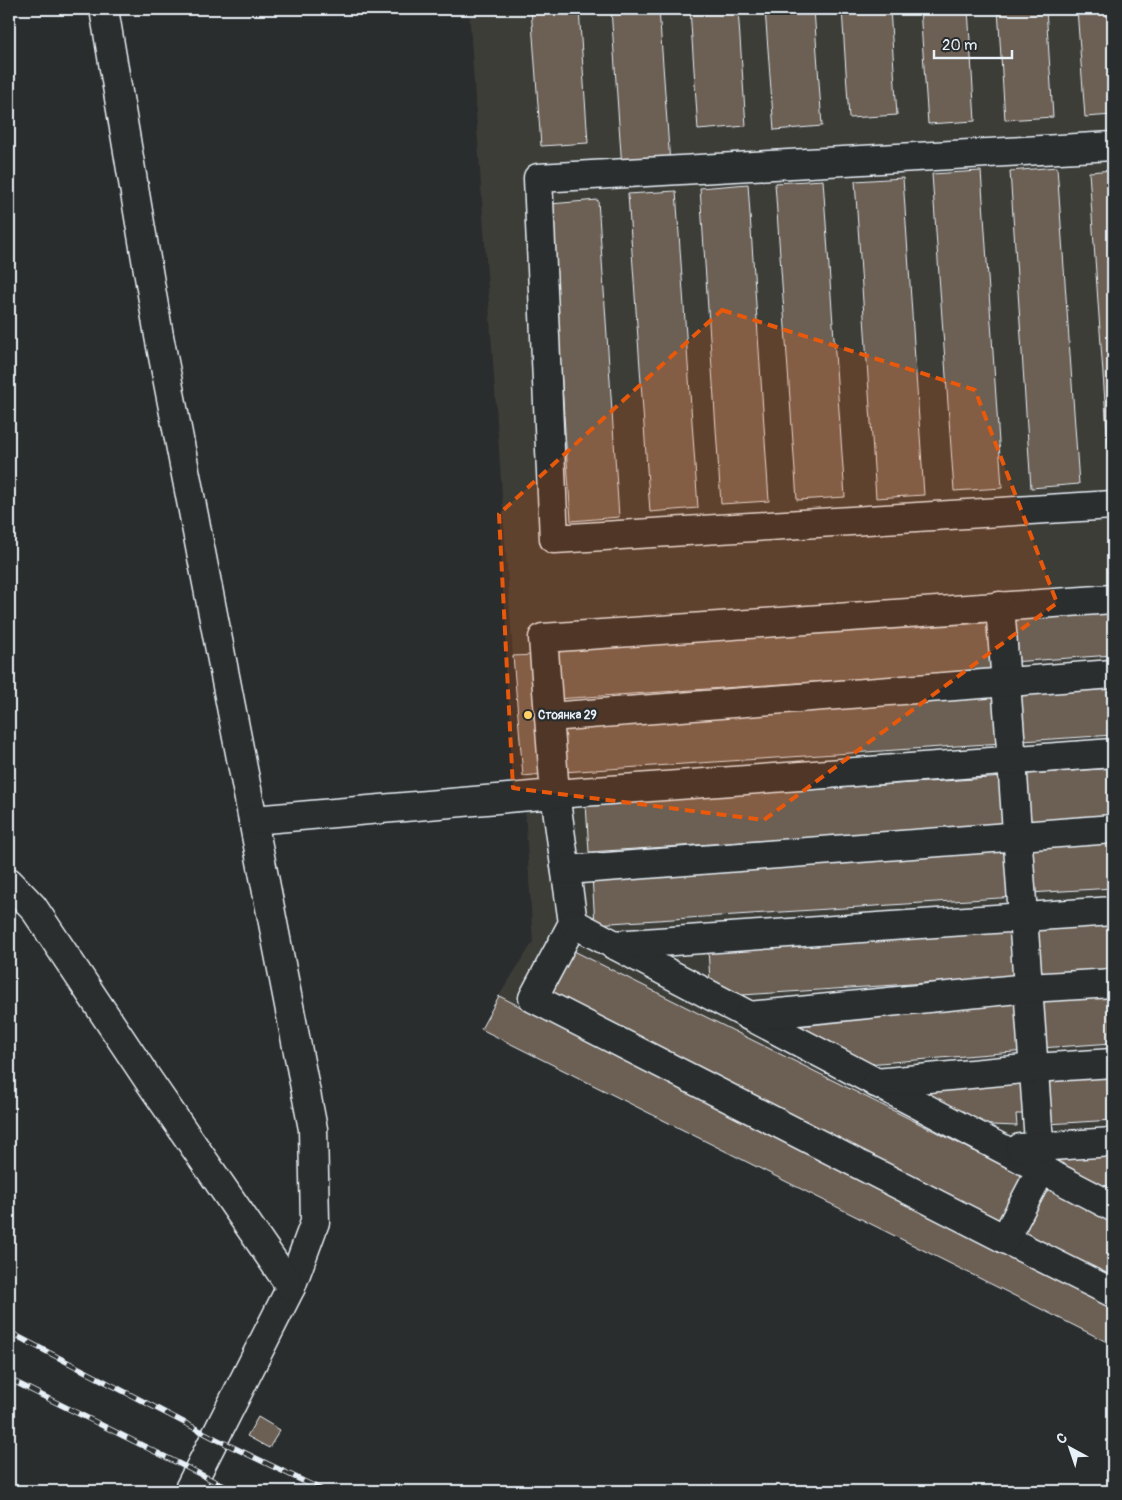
<svg xmlns="http://www.w3.org/2000/svg" width="1122" height="1500" font-family="Pangolin,sans-serif">
<style>
.built{fill:#3e3c39}
.building{fill:#6c5e53;stroke:#e8f1f8}
.lines{fill:none;stroke-linecap:round;stroke-linejoin:round}
.minor-casing{stroke:#e8f1f8;stroke-width:31}
.minor{stroke:#2a2d2e;stroke-width:28}
.rail-casing{stroke:#e8f1f8;stroke-width:5.5}
.rail{stroke:#2a2d2e;stroke-width:4;stroke-dasharray:11;stroke-linecap:butt}
.marked{fill:#e8590c;fill-opacity:0.2;stroke:#e8590c;stroke-width:4;stroke-dasharray:10 6;stroke-linejoin:round}
.poi-dot{fill:#ffd166;stroke:#2a2d2e;stroke-width:2}
.labels{text-anchor:middle;stroke-width:4.5;stroke-linejoin:round;paint-order:stroke}
.poi-label{font-size:12px;font-weight:bold;fill:#e8f1f8;stroke:#2a2d2e;text-anchor:start}
</style>
<rect width="100%" height="100%" fill="#2a2d2e"/>
<filter id="ink" filterUnits="userSpaceOnUse"><feTurbulence type="fractalNoise" baseFrequency=".02" numOctaves="2"/><feDisplacementMap in="SourceGraphic" scale="10" xChannelSelector="R" yChannelSelector="G"/><feConvolveMatrix kernelMatrix="1 2 1 2 8 2 1 2 1" color-interpolation-filters="sRGB"/></filter>
<g filter="url(#ink)">
<path class="built" d="M469,9H1113V1345L481,1029L499,996L533,942L523,776L513,656Z"/>
<g class="building">
<path d="M531,9H579L588,143L541,146Z"/>
<path d="M611,9H659L670,164L622,168Z"/>
<path d="M690,9H738L746,126L698,130Z"/>
<path d="M765,9H814L822,126L774,130Z"/>
<path d="M842,9H890L897,115L849,118Z"/>
<path d="M920,9H968L975,121L928,124Z"/>
<path d="M998,9H1046L1053,117L1005,120Z"/>
<path d="M1077,9H1113V115L1085,117Z"/>
<path d="M1057,167L1079,484L1031,488L1010,171Z"/>
<path d="M1113,170V489H1111L1089,172Z"/>
<path d="M981,171L1002,488L954,491L932,174Z"/>
<path d="M903,178L924,495L876,498L855,181Z"/>
<path d="M823,180L845,497L797,500L775,183Z"/>
<path d="M748,184L769,501L721,504L700,188Z"/>
<path d="M676,191L698,508L650,512L628,194Z"/>
<path d="M598,200L619,517L571,521L550,204Z"/>
<path d="M1113,607V655L1011,662L1008,614Z"/>
<path d="M992,622L995,670L556,699L553,651Z"/>
<path d="M533,655L544,774L523,776L513,656Z"/>
<path d="M1113,687V735L1022,741L1019,693Z"/>
<path d="M999,695L1002,743L563,772L560,724Z"/>
<path d="M1113,768V816L1030,822L1027,774Z"/>
<path d="M1005,777L1008,825L589,852L586,804Z"/>
<path d="M1113,840V888L1029,893L1026,846Z"/>
<path d="M1012,849L1015,897L595,924L592,876Z"/>
<path d="M1113,921V969L1037,974L1034,926Z"/>
<path d="M1016,929L1019,977L711,997L708,949Z"/>
<path d="M572,950L1026,1177L1002,1223L549,997Z"/>
<path d="M1113,995V1043L1040,1048L1037,1000Z"/>
<path d="M499,996L1113,1305V1345L481,1029Z"/>
<path d="M1023,1003L1026,1051L855,1065L779,1020Z"/>
<path d="M1113,1074V1120L1048,1124L1045,1078Z"/>
<path d="M1026,1077V1114H1016L1017,1126L966,1124L910,1084Z"/>
<path d="M1056,1148L1113,1152V1185L1091,1187L1054,1166Z"/>
<path d="M1044,1183L1113,1218V1280L1018,1232Z"/>
<path d="M258,1417L280,1430L269,1448L247,1436Z"/>
</g>
<g class="lines">
<defs>
<g id="minor">
<path d="M104,9L159,336L313,1129L315,1222L291,1287L188,1491"/>
<path d="M1113,146L538,178L554,539L1113,505"/>
<path d="M1113,599L543,638L555,794L573,923L533,998L1005,1239L1113,1293"/>
<path d="M1000,606L1012,761L1041,1170L1005,1239"/>
<path d="M549,717L1113,674"/>
<path d="M253,820L555,794L1113,753"/>
<path d="M566,870L1113,829"/>
<path d="M9,882L33,907L149,1081L291,1287"/>
<path d="M573,923L1113,1207"/>
<path d="M614,945L1113,911"/>
<path d="M749,1016L1028,988L1113,983"/>
<path d="M876,1083L1034,1068L1113,1063"/>
<path d="M1020,1148L1113,1142"/>
</g>
</defs>
<use href="#minor" class="minor-casing"/>
<use href="#minor" class="minor"/>
<defs>
<g id="rail">
<path d="M9,1332L216,1439L324,1491"/>
<path d="M9,1379L234,1491"/>
</g>
</defs>
<use href="#rail" class="rail-casing"/>
<use href="#rail" class="rail"/>
</g>
</g>
<path class="marked" d="M722,310L975,390L1057,603L764,820L513,788L499,514Z"/>
<circle class="poi-dot" cx="528" cy="715" r="5"/>
<g class="labels">
<g class="poi-label">
<text x="538" y="719">Стоянка 29</text>
</g>
</g>
<rect width="1122" height="1500" fill="none" stroke="#2a2d2e" stroke-width="30"/>
<rect x="15" y="15" width="1092" height="1470" fill="none" stroke="#e8f1f8" stroke-width="2" filter="url(#ink)"/>
<g transform="translate(1070 1448) rotate(320)" stroke="#2a2d2e" stroke-width="4" paint-order="stroke">
<path d="M0-4L9 19L0 12L-9 19Z" fill="#e8f1f8"/>
<text y="-8" font-size="14" font-weight="bold" text-anchor="middle" fill="#e8f1f8">С</text>
</g>
<path d="M934 50v8h78v-8" fill="none" stroke="#e8f1f8" stroke-width="2.5"/>
<text x="942" y="50" font-size="15" fill="#e8f1f8" stroke="#2a2d2e" stroke-width="4" paint-order="stroke">20 m</text>
</svg>
